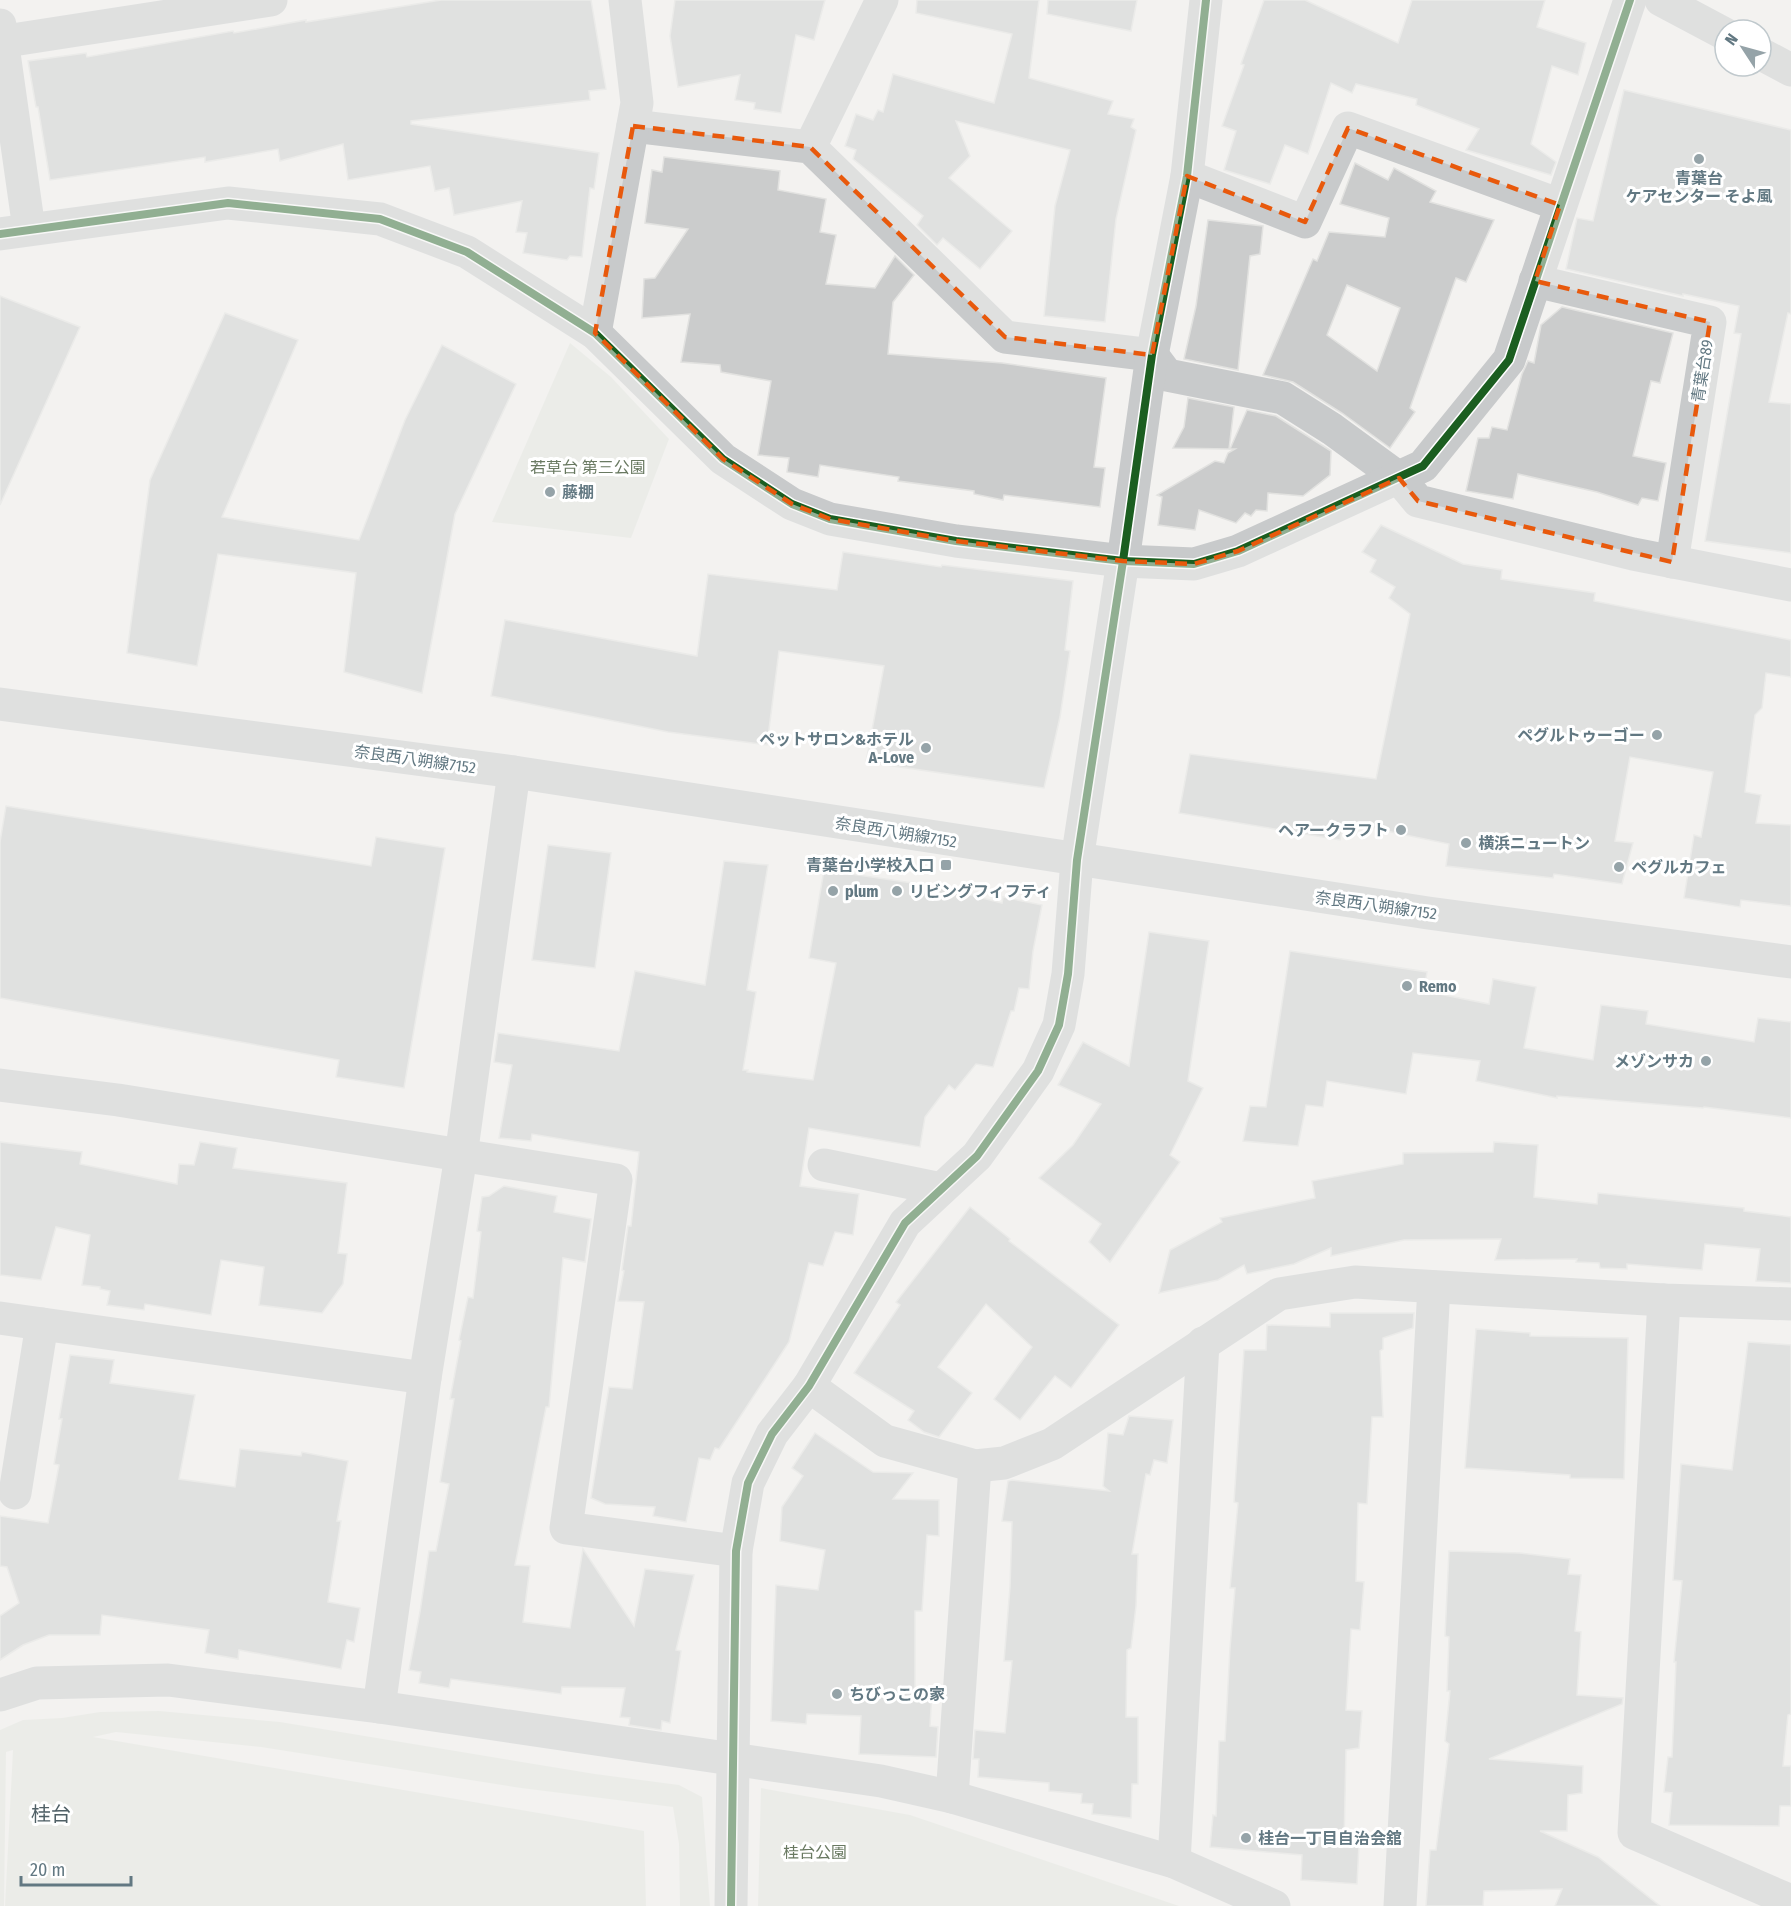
<svg xmlns="http://www.w3.org/2000/svg" width="1791" height="1906" font-family="'Fira Sans Condensed','Noto Sans JP',sans-serif">
<style>
.green{fill:#e3e5de}
.building{fill:#cbcccc;stroke:#e2e2e0;stroke-width:1.5;fill-rule:evenodd}
.lines{fill:none;stroke-linecap:round;stroke-linejoin:round}
.minor{stroke:#c8cacb;stroke-width:33}
.cycleway-casing{stroke:#fff;stroke-width:11}
.cycleway{stroke:#1b5e20;stroke-width:8}
.marked{fill:none;stroke:#e8590c;stroke-width:4.5;stroke-dasharray:12 8;stroke-linejoin:round}
.poi-dot{fill:#95a3a8;stroke:#fff;stroke-width:2}
.labels{text-anchor:middle;stroke-width:6;stroke-linejoin:round;paint-order:stroke}
.poi-label{font-size:16px;font-weight:bold;fill:#627882;stroke:#fff;text-anchor:start}
.street-label{font-size:16px;fill:#627882;stroke:#fff}
.park-label{font-size:16px;fill:#697961;stroke:#fff}
.quarter-label{font-size:20px;fill:#506066;stroke:#fff}
</style>
<rect width="100%" height="100%" fill="#f3f2f0"/>
<g class="green">
<path d="M570,343L611,377L669,439L631,538L492,522Z"/>
<path d="M159,1711L280,1722L595,1774L679,1785L702,1797L710,1906H680L679,1844L673,1807L521,1788L261,1747L116,1732L93,1737L644,1831L646,1906H5L13,1750L6,1752L4,1906H0V1730L23,1720L62,1718L100,1712Z"/>
<path d="M761,1788L910,1815L1179,1906H758Z"/>
</g>
<g class="building">
<path d="M441,0H591L606,89L589,91L590,100L411,121V124L599,153L594,189L590,188L582,257L570,256L567,260L523,253L527,233L516,232L522,201L454,215L449,188L435,191L430,166L348,180L343,144L280,161L278,149L205,162V157L50,180L38,107H36L28,61L86,53L87,57L233,31L234,33L306,20V22Z"/>
<path d="M675,0H825L814,40L796,35L781,113L754,109L755,103L735,100L740,75L678,87L670,36Z"/>
<path d="M917,0H1039L1029,78L1113,101L1108,114L1134,119L1131,127L1136,130L1116,219L1105,322L1044,316L1055,206L1070,150L956,121L970,156L949,178L1012,231L980,269L943,238L937,245L917,225L923,216L853,159L856,150L845,146L856,114L873,120L878,110L883,112L893,74L994,103L1012,34L916,13Z"/>
<path d="M1048,0H1137L1131,31L1047,14Z"/>
<path d="M1264,0H1305L1398,43L1412,0H1545L1537,27L1586,43L1578,75L1552,66L1531,144L1556,162L1551,175L1466,150L1479,129L1416,105L1417,99L1356,84L1352,93L1331,83L1308,154L1285,145L1270,184L1224,170L1236,131L1222,126L1244,65L1241,64Z"/>
<path d="M1624,90L1791,130V314L1788,313L1769,402L1791,404V553L1705,541L1741,334L1734,333L1739,306L1683,294V296L1566,269L1577,218L1593,221Z"/>
<path d="M664,157L780,171L778,190L826,199L820,232L836,235L826,284L875,288L895,256L914,275L893,302L888,354L1002,363L1106,378L1094,467L1105,468L1100,507L1004,495L1003,500L974,494V491L898,481L899,477L820,465L818,477L787,472L789,458L758,455L771,381L721,372L720,365L681,362L690,314L642,318L644,279L655,278L688,229L645,223L652,170L662,172Z"/>
<path d="M1355,163L1388,180L1394,168L1436,191L1430,202L1494,220L1466,282L1456,278L1410,408L1415,412L1390,448L1342,413L1293,382L1263,375L1313,259L1317,261L1329,232L1385,237L1389,218L1340,204ZM1347,285L1400,308L1377,371L1327,335Z"/>
<path d="M1208,220L1263,226L1260,254L1250,256L1238,370L1184,359L1196,306Z"/>
<path d="M0,296L80,327L0,505Z"/>
<path d="M1562,307L1673,333L1660,383L1651,381L1633,456L1666,463L1658,501L1642,498L1638,505L1597,492L1518,474L1513,499L1466,491L1478,438H1489L1492,427L1507,430L1522,374L1528,361L1534,363L1541,325Z"/>
<path d="M225,313L298,340L222,517L359,540L405,420L442,345L516,384L455,514L422,693L344,672L356,573L218,554L197,666L127,653L150,480Z"/>
<path d="M1188,398L1234,407L1229,449L1173,448L1184,427Z"/>
<path d="M1247,410L1276,416L1331,451L1330,475L1303,496L1268,493L1267,511L1256,510L1251,516L1245,513L1236,523L1199,510L1195,530L1158,525L1162,497L1157,495L1215,461L1224,463L1228,453L1235,449H1230Z"/>
<path d="M1381,525L1463,564L1502,570L1501,579L1595,593L1594,601L1791,640V677L1766,673L1762,708L1755,715L1745,792L1761,795L1756,823L1791,825V906L1741,900L1740,907L1684,898L1694,835L1701,837L1713,772L1630,757L1615,841L1633,843L1622,884L1554,874L1553,878L1446,866L1449,844L1343,822L1340,840L1179,813L1190,754L1376,779L1410,614L1389,598L1395,587L1370,572L1376,560L1362,552Z"/>
<path d="M843,552L941,567L942,565L1073,581L1065,650L1070,651L1060,717L1044,788L866,762L884,666L779,651L767,745L668,732L491,696L505,620L697,656L708,574L837,590Z"/>
<path d="M6,806L371,866L376,837L445,848L404,1088L336,1077L339,1060L0,998V842Z"/>
<path d="M548,845L611,853L595,968L532,960Z"/>
<path d="M724,861L768,865L747,990L756,992L743,1070H748L747,1072L813,1080L836,963L809,958L824,870L940,887L1002,903L1003,897L1042,905L1033,951L1029,989L1019,988L1014,1011H1011L993,1067L976,1064L955,1090L949,1085L925,1117L920,1147L809,1128L800,1186L859,1194L853,1235L835,1232L823,1266L809,1263L789,1342L719,1449L715,1448L710,1460L699,1458L686,1522L653,1516L655,1507L605,1504L591,1498L609,1387L632,1389L644,1302L618,1301L624,1271L622,1270L628,1226H631L639,1152L532,1134L531,1141L499,1138L512,1065L494,1062L498,1033L619,1051L635,971L705,985Z"/>
<path d="M1149,932L1209,941L1188,1081L1203,1088L1170,1155L1180,1162L1110,1262L1089,1242L1101,1224L1039,1178L1073,1145L1101,1104L1058,1085L1083,1042L1129,1066Z"/>
<path d="M1290,951L1427,972L1424,991L1489,1004L1493,979L1536,987L1524,1048L1593,1060L1601,1005L1648,1011L1646,1024L1754,1042L1758,1018L1791,1022V1118L1704,1107L1703,1108L1557,1096V1098L1476,1081L1480,1061L1413,1053L1406,1094L1327,1081L1323,1107L1306,1105L1298,1146L1243,1141L1250,1106L1266,1107Z"/>
<path d="M0,1142L82,1152L80,1164L177,1184L179,1164L194,1165L200,1142L237,1148L233,1168L347,1183L338,1253L347,1254L343,1284L322,1313L259,1305L264,1267L221,1260L211,1315L145,1304L144,1310L107,1305L110,1291L100,1289V1287L82,1285L90,1235L56,1227L41,1280L0,1275Z"/>
<path d="M1494,1142L1538,1145L1534,1197L1597,1204L1598,1193L1744,1208V1211L1791,1217V1283L1756,1281L1760,1249L1705,1244L1702,1270L1627,1264V1269L1600,1268L1599,1263L1576,1262L1577,1259L1495,1260L1501,1239L1404,1240L1331,1256V1248L1294,1264L1247,1274L1244,1265L1218,1280L1159,1293L1170,1250L1222,1222L1220,1218L1315,1198L1312,1181L1403,1164V1153L1493,1152Z"/>
<path d="M504,1186L557,1196L554,1212L591,1219L585,1262L563,1258L549,1407H546L515,1565L530,1566L523,1622L570,1628L583,1549L634,1626L645,1569L694,1575L676,1650L681,1651L670,1723L662,1721L661,1730L629,1725L630,1718L620,1717L625,1688L562,1687L561,1694L451,1679L449,1688L419,1683L421,1672L409,1670L420,1612L429,1551H436L449,1484L440,1482L454,1399H450L461,1341L459,1340L468,1297L473,1298L481,1232L477,1231L482,1197L489,1196Z"/>
<path d="M970,1207L1010,1239L1009,1241L1119,1325L1071,1388L1055,1376L1020,1420L994,1399L1032,1347L986,1304L938,1367L972,1393L939,1437L924,1432L908,1420L914,1411L854,1373L900,1305L896,1302Z"/>
<path d="M1330,1313H1414L1413,1328L1383,1338V1349L1380,1351L1383,1417H1372L1367,1504L1358,1503L1356,1581L1364,1582L1360,1630L1351,1629L1346,1710L1362,1711L1359,1748L1346,1750L1344,1844H1359L1357,1884L1301,1880L1302,1855L1210,1847L1213,1815L1216,1816L1219,1741H1225L1230,1648L1235,1588H1230L1238,1503L1234,1502L1244,1350H1266L1267,1325L1330,1327Z"/>
<path d="M1476,1329L1530,1333V1336L1628,1338L1624,1479L1570,1478V1475L1465,1468Z"/>
<path d="M1748,1342L1791,1345V1714L1788,1715L1783,1766H1791V1806H1780L1779,1826L1669,1825L1672,1793L1664,1792L1668,1757H1672L1676,1662H1674L1682,1581L1673,1580L1681,1464L1732,1470Z"/>
<path d="M70,1355L114,1360L110,1383L195,1395L179,1479L235,1487L240,1449L301,1456L302,1452L348,1461L337,1521H341L328,1602L360,1608L354,1642L347,1640L341,1669L239,1650L238,1659L205,1653L209,1630L102,1615L100,1635H49L23,1645L0,1660V1616L19,1603L7,1567L0,1566V1516L48,1523L59,1465L54,1464L62,1419H59Z"/>
<path d="M1129,1416L1173,1420L1167,1463L1154,1460L1150,1475L1146,1474L1132,1554H1138L1136,1606L1131,1648L1127,1650L1126,1717H1138V1784H1132L1131,1818L1092,1814L1093,1804L1081,1803L1082,1794L1049,1791V1783L978,1777L979,1759H973L975,1730L1005,1733L1012,1661H1004L1010,1587L1012,1522L1002,1521L1008,1481L1012,1480L1109,1491L1103,1486L1108,1433L1123,1435Z"/>
<path d="M815,1433L873,1472L913,1473L893,1499L939,1500V1536L927,1535L922,1611H915V1690L932,1691L930,1726L938,1727L936,1757L859,1754L861,1716L807,1714L806,1724L771,1721L776,1585L818,1590L825,1550L780,1541L782,1507L803,1476L792,1468Z"/>
<path d="M1449,1551L1520,1553L1570,1559L1568,1574L1581,1575L1575,1631L1581,1632L1577,1695L1623,1698L1622,1704L1489,1759L1583,1766L1582,1793L1568,1795L1567,1831H1540L1598,1857L1660,1906H1555L1562,1889L1484,1891L1483,1906H1426L1430,1850H1436L1449,1744L1445,1741L1450,1691H1447L1449,1637L1445,1636Z"/>
</g>
<g class="lines">
<g class="minor">
<path d="M1661,0L1725,34"/>
<path d="M0,25L29,229"/>
<path d="M0,42L271,0"/>
<path d="M1761,54L1791,70"/>
<path d="M633,126L810,147L1005,337L1152,355L1167,375L1283,398L1332,429L1399,478L1418,501L1633,554L1791,585"/>
<path d="M810,147L882,0"/>
<path d="M1187,176L1305,222L1348,128L1560,205"/>
<path d="M0,234L228,203L380,219L467,252L595,333L723,459L792,504L830,519L956,541L1123,561L1194,564L1238,551L1423,466L1509,360L1630,0"/>
<path d="M1535,281L1710,322L1672,562"/>
<path d="M595,333L637,103L625,0"/>
<path d="M0,704L514,772L1428,913L1791,962"/>
<path d="M0,1085L118,1100L616,1180L566,1528L736,1551"/>
<path d="M824,1165L941,1189"/>
<path d="M1664,1300L1634,1833L1791,1901"/>
<path d="M0,1318L425,1378"/>
<path d="M809,1386L885,1441L975,1466L1004,1463L1052,1444L1279,1294L1355,1282L1664,1300L1791,1304"/>
<path d="M15,1493L42,1324"/>
<path d="M0,1695L37,1683L168,1680L379,1707L881,1781L952,1797L1174,1862L1274,1906"/>
<path d="M379,1707L425,1378L461,1156L514,772"/>
<path d="M952,1797L975,1466"/>
<path d="M1174,1862L1203,1343"/>
<path d="M731,1906L736,1551L748,1483L772,1434L809,1386L905,1223L977,1156L1038,1071L1059,1025L1068,974L1077,860L1123,561L1152,355L1187,176L1206,0"/>
<path d="M1400,1906L1434,1287"/>
</g>
<defs>
<g id="cycleway">
<path d="M0,234L228,203L380,219L467,252L595,333L723,459L792,504L830,519L956,541L1123,561L1194,564L1238,551L1423,466L1509,360L1630,0"/>
<path d="M731,1906L736,1551L748,1483L772,1434L809,1386L905,1223L977,1156L1038,1071L1059,1025L1068,974L1077,860L1123,561L1152,355L1187,176L1206,0"/>
</g>
</defs>
<use href="#cycleway" class="cycleway-casing"/>
<use href="#cycleway" class="cycleway"/>
</g>
<path d="M0 0H1791V1906H0ZM633,126L810,147L1005,337L1152,355L1187,176L1305,222L1348,128L1560,205L1535,281L1710,322L1672,562L1418,501L1399,478L1238,551L1194,564L1123,561L956,541L830,519L792,504L723,459L595,333Z" fill="#f3f2f0" fill-opacity=".55" fill-rule="evenodd"/>
<path class="marked" d="M633,126L810,147L1005,337L1152,355L1187,176L1305,222L1348,128L1560,205L1535,281L1710,322L1672,562L1418,501L1399,478L1238,551L1194,564L1123,561L956,541L830,519L792,504L723,459L595,333Z"/>
<g class="poi-dot">
<circle cx="1699" cy="159" r="6"/>
<circle cx="550" cy="492" r="6"/>
<circle cx="1657" cy="735" r="6"/>
<circle cx="926" cy="748" r="6"/>
<circle cx="1401" cy="830" r="6"/>
<circle cx="1466" cy="843" r="6"/>
<rect x="940" y="859" width="12" height="12" rx="3"/>
<circle cx="1619" cy="867" r="6"/>
<circle cx="833" cy="891" r="6"/>
<circle cx="897" cy="891" r="6"/>
<circle cx="1407" cy="986" r="6"/>
<circle cx="1706" cy="1061" r="6"/>
<circle cx="837" cy="1694" r="6"/>
<circle cx="1246" cy="1838" r="6"/>
</g>
<g class="labels">
<g class="poi-label">
<text x="1699" y="184" text-anchor="middle">青葉台<tspan x="1699" dy="18">ケアセンター そよ風</tspan></text>
<text x="562" y="498">藤棚</text>
<text x="1645" y="741" text-anchor="end">ペグルトゥーゴー</text>
<text x="914" y="745" text-anchor="end">ペットサロン&amp;ホテル<tspan x="914" dy="18">A-Love</tspan></text>
<text x="1389" y="836" text-anchor="end">ヘアークラフト</text>
<text x="1478" y="849">横浜ニュートン</text>
<text x="934" y="871" text-anchor="end">青葉台小学校入口</text>
<text x="1631" y="873">ペグルカフェ</text>
<text x="845" y="897">plum</text>
<text x="909" y="897">リビングフィフティ</text>
<text x="1419" y="992">Remo</text>
<text x="1694" y="1067" text-anchor="end">メゾンサカ</text>
<text x="849" y="1700">ちびっこの家</text>
<text x="1258" y="1844">桂台一丁目自治会舘</text>
</g>
<g class="street-label">
<text transform="translate(1702 371) rotate(-81)" y="6">青葉台89</text>
<text transform="translate(415 759) rotate(8)" y="6">奈良西八朔線7152</text>
<text transform="translate(896 832) rotate(9)" y="6">奈良西八朔線7152</text>
<text transform="translate(1376 905) rotate(8)" y="6">奈良西八朔線7152</text>
</g>
<g class="park-label">
<text x="588" y="473">若草台 第三公園</text>
<text x="815" y="1858">桂台公園</text>
</g>
<g class="quarter-label">
<text x="51" y="1821">桂台</text>
</g>
</g>
<g transform="translate(1743 48) rotate(306)"><circle r="28" fill="#ffffff" stroke="#c0c9cd" stroke-width="1.5"/>
<path d="M0-4.5L10 22L0 15L-10 22Z" fill="#95a3a8"/>
<text y="-9" font-size="16" font-weight="bold" text-anchor="middle" fill="#627882">N</text>
</g>
<path d="M21 1876v9h110v-9" fill="none" stroke="#627882" stroke-width="3"/>
<text x="30" y="1876" font-size="18" fill="#627882" stroke="#ffffff" stroke-width="4.5" paint-order="stroke">20 m</text>
</svg>
